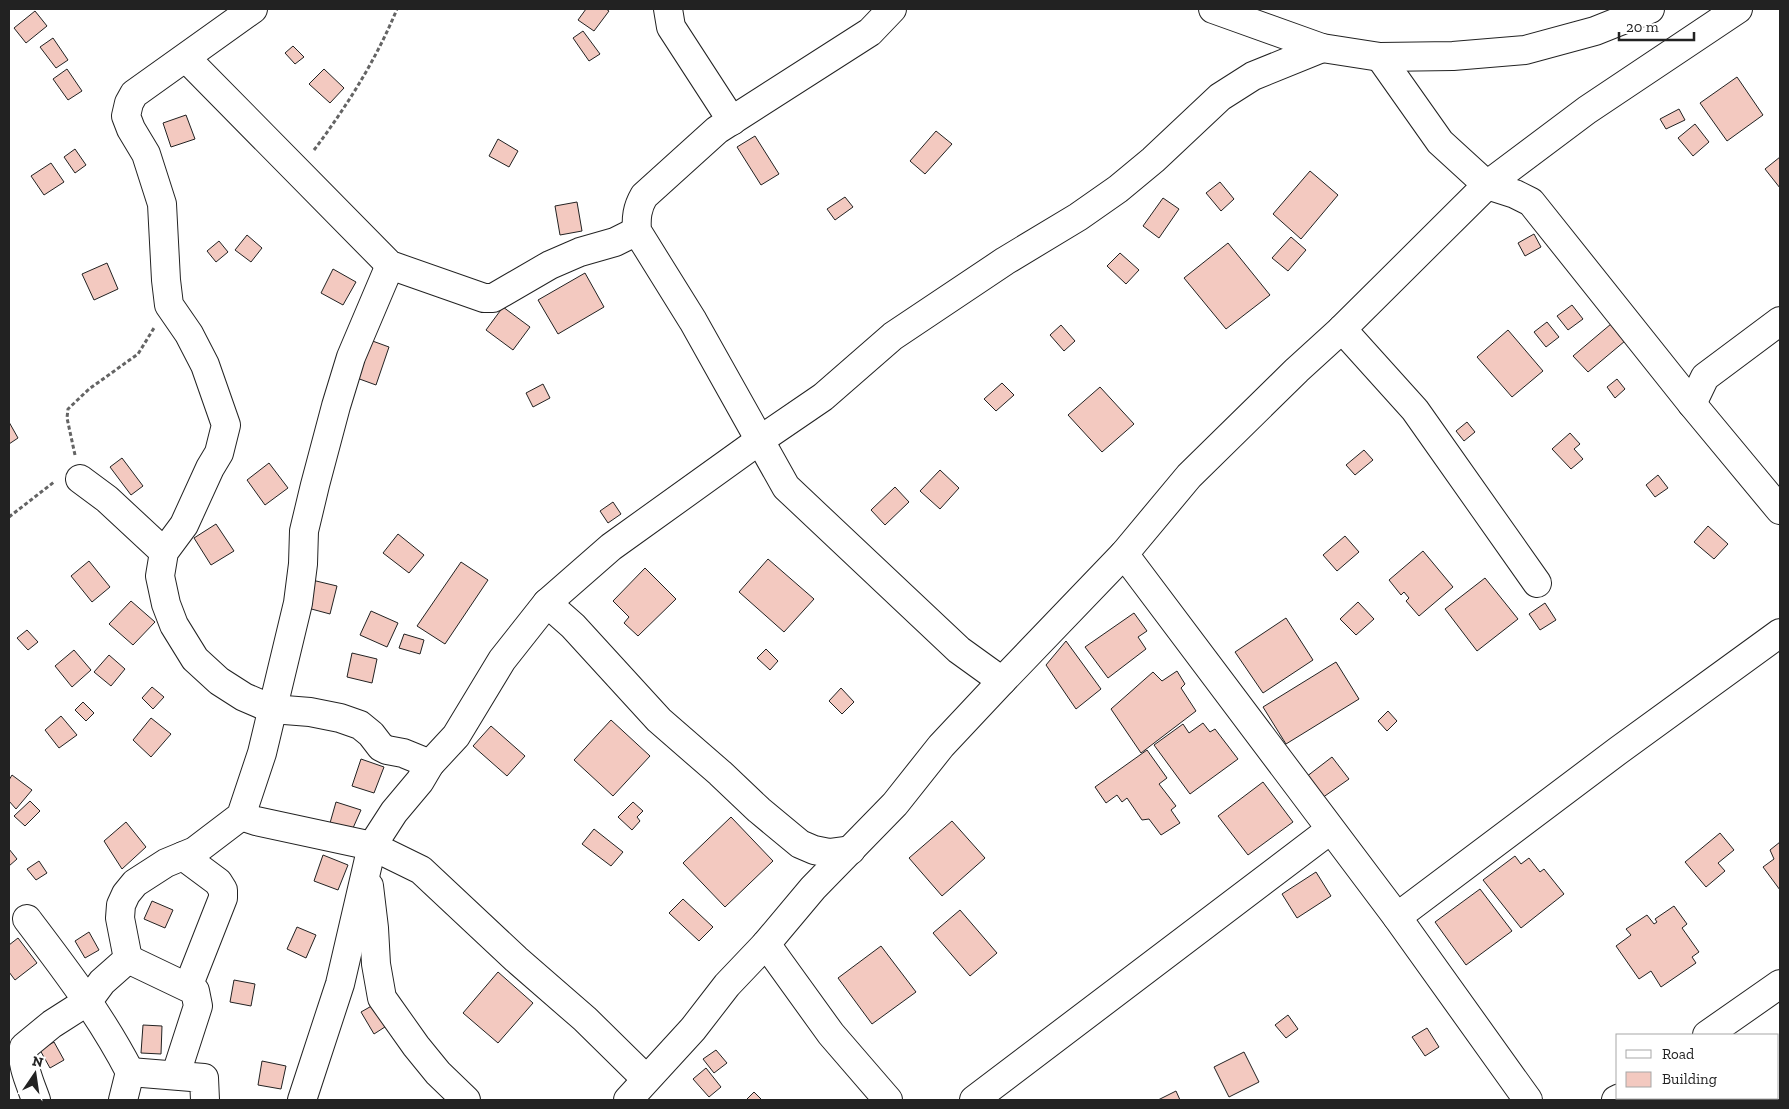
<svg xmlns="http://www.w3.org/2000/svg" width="1789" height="1109" font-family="'Zilla Slab',serif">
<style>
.building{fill:#f3c9c0;stroke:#222}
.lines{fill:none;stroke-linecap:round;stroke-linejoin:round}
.minor-casing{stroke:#222;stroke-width:30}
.path{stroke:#646464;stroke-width:3;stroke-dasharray:4 2.5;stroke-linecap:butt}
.minor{stroke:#fff;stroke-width:28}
</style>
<rect width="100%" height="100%" fill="#fff"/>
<g class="building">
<path d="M586,9H606L609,11L594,31L578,20Z"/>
<path d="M35,11L47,26L26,43L14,28Z"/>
<path d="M583,31L600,54L589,61L573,38Z"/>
<path d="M53,38L68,60L56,68L40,47Z"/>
<path d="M293,46L304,57L295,64L285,53Z"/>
<path d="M67,69L82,91L68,100L53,79Z"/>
<path d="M324,69L344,88L330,103L309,84Z"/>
<path d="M1737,77L1763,115L1727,141L1700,103Z"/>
<path d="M1679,109L1685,120L1666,129L1660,119Z"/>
<path d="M186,115L195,139L171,147L163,123Z"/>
<path d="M1695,124L1709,142L1693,156L1678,138Z"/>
<path d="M936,131L952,144L925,174L910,161Z"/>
<path d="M755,136L779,174L761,185L737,147Z"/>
<path d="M498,139L518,151L509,167L489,156Z"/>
<path d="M75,149L86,165L75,173L64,157Z"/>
<path d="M1780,157V188L1765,169Z"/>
<path d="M51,163L64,182L44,195L31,176Z"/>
<path d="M1310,171L1338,195L1301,239L1273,214Z"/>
<path d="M1220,182L1234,199L1221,211L1206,193Z"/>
<path d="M845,197L853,207L835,220L827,209Z"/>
<path d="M1163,198L1179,209L1159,238L1143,226Z"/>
<path d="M577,202L582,231L560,235L555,206Z"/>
<path d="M1534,234L1541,247L1525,256L1518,243Z"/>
<path d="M247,235L262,248L251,262L235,250Z"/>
<path d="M1291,237L1306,250L1288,271L1272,258Z"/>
<path d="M219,241L228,252L216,262L207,251Z"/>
<path d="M1228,243L1270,295L1226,329L1184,278Z"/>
<path d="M1120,253L1139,270L1126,284L1107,266Z"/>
<path d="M107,263L118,289L94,300L82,274Z"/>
<path d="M333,269L356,282L343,305L321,293Z"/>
<path d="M585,273L604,307L558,334L538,300Z"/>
<path d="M1572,305L1583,319L1568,330L1557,316Z"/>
<path d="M503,307L530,327L513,350L486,330Z"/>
<path d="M1547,322L1559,337L1546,347L1534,332Z"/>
<path d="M1611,324L1625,341L1588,372L1573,356Z"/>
<path d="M1061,325L1075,341L1064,351L1050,335Z"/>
<path d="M1508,330L1543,371L1512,397L1477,357Z"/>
<path d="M367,339L389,347L376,385L354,377Z"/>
<path d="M1617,379L1625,389L1615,398L1607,387Z"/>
<path d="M1002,383L1014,395L996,411L984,399Z"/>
<path d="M543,384L550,398L533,407L526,393Z"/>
<path d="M1100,387L1134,424L1102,452L1068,415Z"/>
<path d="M9,422L18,438L9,444Z"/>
<path d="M1467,422L1475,432L1464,441L1456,431Z"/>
<path d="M1570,433L1580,444L1574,449L1583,459L1571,469L1552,449Z"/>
<path d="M1364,450L1373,460L1355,475L1346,465Z"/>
<path d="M122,458L143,486L131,495L110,467Z"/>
<path d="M269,463L288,488L265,505L247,480Z"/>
<path d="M940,470L959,488L940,509L920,491Z"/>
<path d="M1658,475L1668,488L1655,497L1646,485Z"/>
<path d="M895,487L909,502L885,525L871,510Z"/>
<path d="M613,502L621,514L608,523L600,511Z"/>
<path d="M216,524L234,551L211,565L194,538Z"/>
<path d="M1708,526L1728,544L1714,559L1694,542Z"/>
<path d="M398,534L424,555L409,573L383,553Z"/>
<path d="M1345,536L1359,552L1337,571L1323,555Z"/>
<path d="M1423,551L1453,587L1419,616L1406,601L1409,598L1404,592L1401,595L1389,580Z"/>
<path d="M768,559L814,599L784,632L739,592Z"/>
<path d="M89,561L110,587L92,602L71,576Z"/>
<path d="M461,562L488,580L445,644L417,626Z"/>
<path d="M645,568L676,599L638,636L624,623L629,617L613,601Z"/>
<path d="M1485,578L1518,619L1477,651L1445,609Z"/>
<path d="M312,580L337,586L330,614L304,607Z"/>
<path d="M131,601L155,622L133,645L109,624Z"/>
<path d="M1358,602L1374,619L1356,635L1340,619Z"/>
<path d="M1545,603L1556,620L1540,630L1529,614Z"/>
<path d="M371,611L398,623L387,647L360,635Z"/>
<path d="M1134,613L1147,631L1138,637L1146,649L1108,678L1085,647Z"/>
<path d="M1286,618L1313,660L1263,693L1235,652Z"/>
<path d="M27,630L38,642L28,650L17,638Z"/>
<path d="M404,634L424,640L420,654L399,648Z"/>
<path d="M1066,641L1101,689L1076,709L1046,665Z"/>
<path d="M766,649L778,661L770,670L757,658Z"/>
<path d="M74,650L91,670L72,687L55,666Z"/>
<path d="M352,653L377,659L372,683L347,677Z"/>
<path d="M109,655L125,669L111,686L94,672Z"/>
<path d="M1336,662L1359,699L1286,744L1263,707Z"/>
<path d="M1177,671L1185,684L1181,688L1196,711L1141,753L1111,709L1153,672L1162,681Z"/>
<path d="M152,687L164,697L153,709L142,698Z"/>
<path d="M841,688L854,702L842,714L829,701Z"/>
<path d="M83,702L94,713L86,721L75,710Z"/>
<path d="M1388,711L1397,721L1387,731L1378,721Z"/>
<path d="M61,716L77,735L59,748L45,730Z"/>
<path d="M151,718L171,734L151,757L133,740Z"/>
<path d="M611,720L650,756L613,796L574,760Z"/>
<path d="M1203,723L1210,732L1215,729L1238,759L1190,794L1154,745L1183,724L1189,733Z"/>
<path d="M491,726L525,756L507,776L473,746Z"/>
<path d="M1147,750L1167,778L1159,784L1176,806L1171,810L1180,823L1161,835L1149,819L1142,820L1127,798L1122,802L1117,795L1106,803L1095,787Z"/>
<path d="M1332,757L1349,779L1322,798L1306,777Z"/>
<path d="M361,759L384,767L374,793L352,786Z"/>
<path d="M12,775L32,790L16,809L9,801V780Z"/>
<path d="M1263,782L1293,822L1248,855L1218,816Z"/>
<path d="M30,801L40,811L25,826L14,816Z"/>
<path d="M336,802L361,810L353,828L330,823Z"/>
<path d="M633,802L643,811L637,817L640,821L632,830L618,817Z"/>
<path d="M731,817L773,861L725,907L683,863Z"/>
<path d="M952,821L985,858L942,896L909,858Z"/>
<path d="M126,822L146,847L122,869L104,841Z"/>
<path d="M594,829L623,852L611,866L582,844Z"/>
<path d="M1720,833L1734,850L1718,863L1725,871L1706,887L1685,862Z"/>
<path d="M1780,842V890L1763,867L1774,859L1770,850Z"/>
<path d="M9,849L17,859L9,866Z"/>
<path d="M323,855L348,865L338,890L314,881Z"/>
<path d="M1515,856L1521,864L1529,858L1540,872L1544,869L1564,894L1521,928L1483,880Z"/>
<path d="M39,861L47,873L36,880L27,869Z"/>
<path d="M1316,872L1331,896L1297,918L1282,894Z"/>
<path d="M1480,889L1512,931L1466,965L1435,922Z"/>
<path d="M683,899L713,927L699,941L669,913Z"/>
<path d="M152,901L173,910L165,928L144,919Z"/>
<path d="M1674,906L1687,924L1682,928L1699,952L1692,957L1696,963L1661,987L1651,971L1639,979L1616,946L1631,935L1626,929L1647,915L1654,924L1657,922L1655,919Z"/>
<path d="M960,910L997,953L970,976L933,933Z"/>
<path d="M297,927L316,935L306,958L287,949Z"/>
<path d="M89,932L99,950L85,958L75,941Z"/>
<path d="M18,938L37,963L15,980L9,972V945Z"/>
<path d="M881,946L916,992L872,1024L838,978Z"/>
<path d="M498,972L533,1003L498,1043L463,1013Z"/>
<path d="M234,980L255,984L251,1006L230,1002Z"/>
<path d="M375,1004L388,1025L374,1034L361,1012Z"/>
<path d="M1288,1015L1298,1029L1286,1038L1275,1025Z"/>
<path d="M143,1025L162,1026L161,1054L141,1053Z"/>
<path d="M1427,1028L1439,1047L1425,1056L1412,1037Z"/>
<path d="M54,1042L64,1060L50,1068L40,1050Z"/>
<path d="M716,1050L727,1063L714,1073L703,1059Z"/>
<path d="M1244,1052L1259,1082L1229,1097L1214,1067Z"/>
<path d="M262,1061L286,1066L281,1089L258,1085Z"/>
<path d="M706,1068L721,1087L709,1097L693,1079Z"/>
<path d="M1176,1091L1180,1100H1158Z"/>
<path d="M754,1092L762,1100H746Z"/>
</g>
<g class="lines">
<defs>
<g id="minor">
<path d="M253,9L134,94L129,103L126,116L131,129L146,154L162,204L166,280L169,305L189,334L205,365L226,425L219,453L210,468L184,525L164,552L160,576L166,604L174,625L195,659L219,681L244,697L272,709L310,712L340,718L360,725L371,734L381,747L387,750L403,753L430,764"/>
<path d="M668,9L671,27L732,121"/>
<path d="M892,9L870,32L717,130L644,196C637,208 636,218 637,231L693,321L786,487L959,650L1002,681"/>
<path d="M1213,9L1322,48L1380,57L1453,56L1525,50L1595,31L1650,9"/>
<path d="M1380,57L1440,142L1487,185L1515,194L1531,202L1692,404L1780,510"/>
<path d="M186,58L390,265L484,298H493L550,265L580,252L615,242L637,231"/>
<path d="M1342,329L1415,410L1537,583"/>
<path d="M1692,404L1705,377L1780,321"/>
<path d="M80,479L107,499L164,552"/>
<path d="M1124,554L1397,917L1528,1100"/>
<path d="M547,603L573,626L659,720L720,773L759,810L800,844L814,850L829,853L851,850"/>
<path d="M241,816L256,821L372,846L421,870L516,959L585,1019L646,1079"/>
<path d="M183,856L218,882L223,890V898L188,987"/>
<path d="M369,886L374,928L376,964L382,998L416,1046L438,1073L466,1100"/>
<path d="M1397,917L1619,750L1780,633"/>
<path d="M27,919C65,969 101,1016 130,1072L123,1100"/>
<path d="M766,944L831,1034L888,1100"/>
<path d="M128,959L195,991L198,1006L176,1074"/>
<path d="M1707,1035L1780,984"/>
<path d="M130,1072L204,1078L205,1100"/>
<path d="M36,1100C31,1085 20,1063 24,1047L52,1024L88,1001L102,982L128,959L120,918L121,905L126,894L135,883L166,863L195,851L241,816L262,753L298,603L303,564L304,531L315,485L336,406L351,357L390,265"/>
<path d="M302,1100L340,984L372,846L394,812L420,781L430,764L456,736L502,660L547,603L611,547L760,440L823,397L893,336L1005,261L1078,217L1118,189L1153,160L1220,97L1253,76L1322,48"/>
<path d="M628,1100L693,1029L727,985L766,944L813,888L895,804L941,746L1002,681L1124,554L1189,476L1297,370L1342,329L1487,185L1587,110L1738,9"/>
<path d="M974,1100L1330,830"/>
<path d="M1616,1100L1620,1098"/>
</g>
</defs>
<use href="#minor" class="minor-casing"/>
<g class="path">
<path d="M314,150C347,106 376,60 397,9"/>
<path d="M75,455L67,418L68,409L89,389L138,354L154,328"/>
<path d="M9,517L54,482"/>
</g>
<use href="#minor" class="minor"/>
</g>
<rect width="1789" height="1109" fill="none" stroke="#222222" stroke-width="20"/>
<rect x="1616" y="1034" width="162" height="65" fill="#ffffff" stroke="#a7a7a7"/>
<rect x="1626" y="1050" width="25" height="8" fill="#ffffff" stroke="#a7a7a7"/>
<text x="1662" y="1059" font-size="15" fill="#222222">Road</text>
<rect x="1626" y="1072" width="25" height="15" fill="#f3c9c0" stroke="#a7a7a7"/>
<text x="1662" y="1084" font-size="15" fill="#222222">Building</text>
<g transform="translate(35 1074) rotate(13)" stroke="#ffffff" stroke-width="4" paint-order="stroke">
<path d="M0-4L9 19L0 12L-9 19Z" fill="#222222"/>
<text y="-8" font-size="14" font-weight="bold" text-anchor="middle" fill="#222222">N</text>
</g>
<path d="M1619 32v8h75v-8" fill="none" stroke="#222222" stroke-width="2.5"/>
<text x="1626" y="32" font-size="15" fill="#222222" stroke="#ffffff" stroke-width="4" paint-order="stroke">20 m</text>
</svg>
